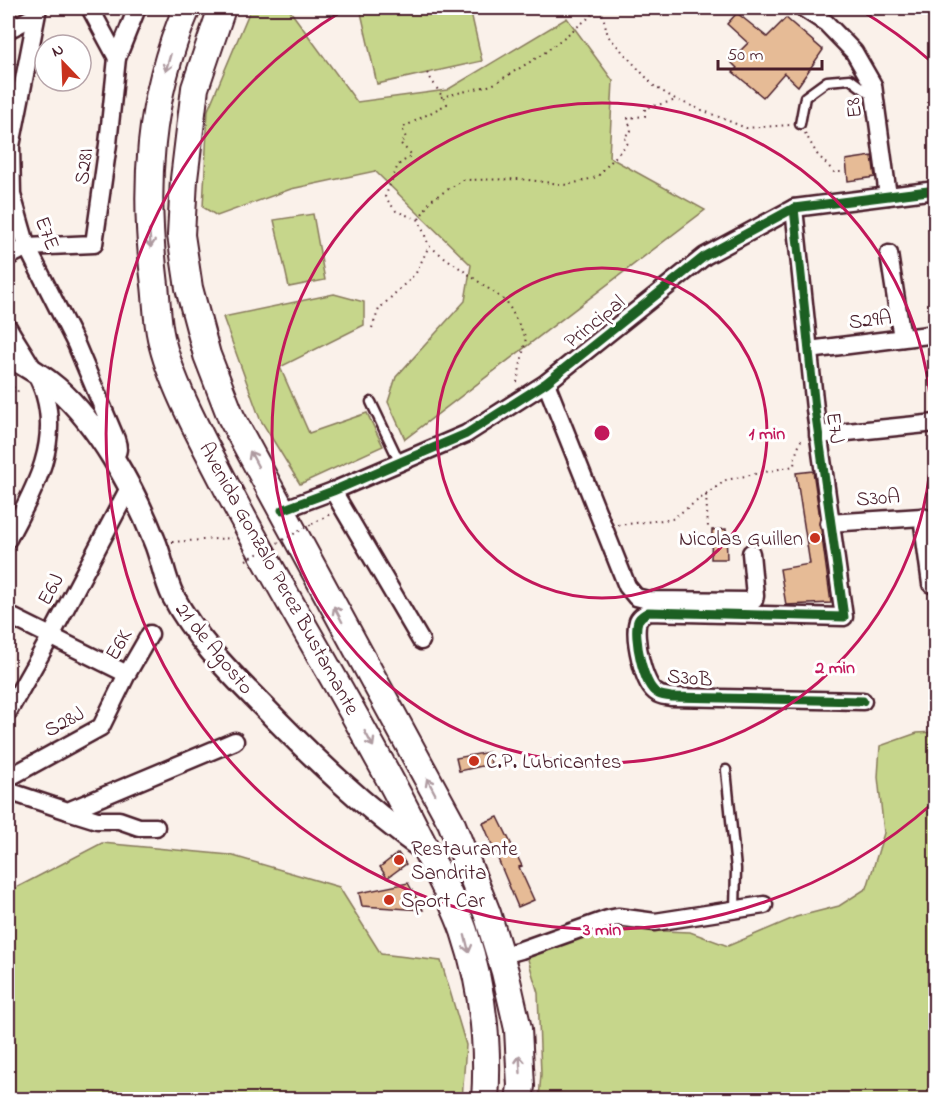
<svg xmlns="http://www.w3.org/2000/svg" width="943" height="1107" font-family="'Indie Flower',sans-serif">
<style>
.green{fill:#c6d68b;stroke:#887a5b;stroke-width:1.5}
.building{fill:#e6bb96;stroke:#4a1f2b;stroke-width:1.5}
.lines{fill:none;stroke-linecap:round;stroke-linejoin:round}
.service-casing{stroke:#4a1f2b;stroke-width:13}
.minor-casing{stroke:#4a1f2b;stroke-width:21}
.tertiary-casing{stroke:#4a1f2b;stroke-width:26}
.primary-casing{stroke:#4a1f2b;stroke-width:30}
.path{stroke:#4a1f2b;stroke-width:2;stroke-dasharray:1.5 4.5;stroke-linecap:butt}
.service{stroke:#fff;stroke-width:8}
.minor{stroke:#fff;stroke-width:16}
.tertiary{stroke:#fff;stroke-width:21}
.primary{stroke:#fff;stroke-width:26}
.path-bridge{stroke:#4a1f2b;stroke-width:2;stroke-dasharray:1.5 4.5;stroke-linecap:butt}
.cycleway-casing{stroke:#fff;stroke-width:13}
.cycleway{stroke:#1b5e20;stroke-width:9}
.oneway{stroke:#ae9aa0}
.ring{fill:none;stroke:#c2185b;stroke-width:3}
.poi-dot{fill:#c8321e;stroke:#fff;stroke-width:2}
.labels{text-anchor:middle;stroke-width:6;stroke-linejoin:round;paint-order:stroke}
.street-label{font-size:21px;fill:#4a1f2b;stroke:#fff}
.poi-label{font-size:21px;fill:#4a1f2b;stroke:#fff;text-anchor:start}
.centre{fill:#c2185b;stroke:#fff;stroke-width:3}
.ring-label{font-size:18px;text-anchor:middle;font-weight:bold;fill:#c2185b;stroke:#fff;stroke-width:6;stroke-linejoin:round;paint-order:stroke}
</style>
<rect width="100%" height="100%" fill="#faf1ea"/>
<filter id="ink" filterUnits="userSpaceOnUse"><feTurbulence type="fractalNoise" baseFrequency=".0167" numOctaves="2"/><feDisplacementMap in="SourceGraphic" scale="12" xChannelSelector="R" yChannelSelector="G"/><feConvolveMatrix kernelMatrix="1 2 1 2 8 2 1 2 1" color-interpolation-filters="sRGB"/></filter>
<g filter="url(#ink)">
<g class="green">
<path d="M251,8H288L357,102L447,90L567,18L613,81L609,157L705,210L405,439L388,402L396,377L465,301L471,265L375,171L291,189L217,216L203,207L208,110Z"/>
<path d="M360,8H470L482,61L377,84Z"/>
<path d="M313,214L325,280L289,287L274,220Z"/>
<path d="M334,294L364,302V325L280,367L309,433L367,413L383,446L300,484L260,419L223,317Z"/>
<path d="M935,732V1099H539L541,1074L538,993L527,956L610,929L690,932L728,946L796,917L839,906L867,888L884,833L878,777L880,746L917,733Z"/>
<path d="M102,843L230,855L339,887L381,954L441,961L466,1045L462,1099H8V892Z"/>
</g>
<g class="building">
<path d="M737,13L767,37L786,18L823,50L798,86L784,73L763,97L733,72L737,68L730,61L748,43L727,24Z"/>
<path d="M872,156L875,177L848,181L846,160Z"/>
<path d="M813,471L820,518L819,524L821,530L831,603L786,605L780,569L810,564L796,473Z"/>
<path d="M726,529L727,559H711L712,530Z"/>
<path d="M489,752L491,764L459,771L456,758Z"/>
<path d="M498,817L522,866L519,867L534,900L518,907L483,823Z"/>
<path d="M398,853L406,864L387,878L380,867Z"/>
<path d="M408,883L423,910L362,906L359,893Z"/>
</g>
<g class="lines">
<defs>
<g id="service">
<path d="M800,124L805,97L827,81L850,79L873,96"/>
<path d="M371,402L400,463"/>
<path d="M726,770L736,869L735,909"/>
</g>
<g id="minor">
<path d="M38,8L11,146L12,195L27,247L76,344L116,439C119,448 119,452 113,459"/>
<path d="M90,8L117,58"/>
<path d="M803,8L826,23L854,52L873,85L888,196"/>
<path d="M933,8L936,11"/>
<path d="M8,30L35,16"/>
<path d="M794,208L815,409L844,617L648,612C644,615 640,616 638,621C633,635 643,686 657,693C660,696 667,696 671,697L863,701"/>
<path d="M889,254L902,338"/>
<path d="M8,257L27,247L94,244L108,144L117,58L137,8"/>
<path d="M8,327C19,347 39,373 45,396C60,449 31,494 8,539"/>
<path d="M809,350L936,334"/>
<path d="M546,383L627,586L636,597L648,600L751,601L754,600L755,596L751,553"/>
<path d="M818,435L936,423"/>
<path d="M333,491L421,641"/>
<path d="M282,510L333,491L466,434L546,383L705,256L794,208L936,190"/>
<path d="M922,517L931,584"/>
<path d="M829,523L922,517L929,519L936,524"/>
<path d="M8,615L127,674"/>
<path d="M8,712L51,636L130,486"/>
<path d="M8,778L101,727L127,674L150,634"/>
<path d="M8,791L68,811L235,741"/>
<path d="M68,811L97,820H119L139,827H156"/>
<path d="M500,956L521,950L608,919L618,917L655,922L764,905"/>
</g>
<path id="tertiary" d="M8,356C25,365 42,375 57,388C98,424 134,489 154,540C162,558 164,578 173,596C193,635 227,670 258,701C311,756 365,808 427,852"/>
<g id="primary">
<path d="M187,8C148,98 143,189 155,285C157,302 157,321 161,338C171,384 203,441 225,484C284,599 355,708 413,824C430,859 451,894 464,931C482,985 489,1043 485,1100"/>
<path d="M222,8L195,88L184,179L181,235L189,288L207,355L231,417L451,822L487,913L505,972L518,1029L521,1086L519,1100"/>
</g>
</defs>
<use href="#service" class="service-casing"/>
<use href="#minor" class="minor-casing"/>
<use href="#tertiary" class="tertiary-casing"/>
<use href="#primary" class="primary-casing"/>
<g class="path">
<path d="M601,8L608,36L655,87L677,100L746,128L790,125"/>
<path d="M427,73L447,104L402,128L406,138L400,143L412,155L398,165L385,197L396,211L419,220L429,246L507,302L526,338L517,382"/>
<path d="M441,97L492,85L543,54L601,8"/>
<path d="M805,133L817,154L834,172H844"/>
<path d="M419,219L431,200L463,180L521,179L567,185L597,177L628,143L624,137L631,131L628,118L645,116V108L677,100"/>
<path d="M372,328L379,309L416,273L429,246"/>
<path d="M8,384L18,390L17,393L8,389"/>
<path d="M8,401L11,403L9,406L8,405"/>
<path d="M706,495L708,527"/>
<path d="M312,524L330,514"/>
<path d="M618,525L672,519L726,480L794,466L795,456L802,438"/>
<path d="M172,542L232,538"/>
</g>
<use href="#service" class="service"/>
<use href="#minor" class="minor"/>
<use href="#tertiary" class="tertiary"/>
<use href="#primary" class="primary"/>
<path class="path-bridge" d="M246,560L312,524"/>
<defs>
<g id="cycleway">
<path d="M794,208L815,409L844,617L648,612C644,615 640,616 638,621C633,635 643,686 657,693C660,696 667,696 671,697L863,701"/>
<path d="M282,510L333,491L466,434L546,383L705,256L794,208L936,190"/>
</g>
</defs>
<use href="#cycleway" class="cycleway-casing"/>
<use href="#cycleway" class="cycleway"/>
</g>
<defs><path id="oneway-shaft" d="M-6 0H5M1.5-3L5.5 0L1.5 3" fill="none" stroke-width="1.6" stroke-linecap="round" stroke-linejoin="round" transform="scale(1.5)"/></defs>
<g class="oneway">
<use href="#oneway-shaft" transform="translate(168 63) rotate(106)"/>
<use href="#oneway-shaft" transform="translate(150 239) rotate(85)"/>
<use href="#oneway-shaft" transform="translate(254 459) rotate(-118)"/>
<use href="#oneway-shaft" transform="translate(338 614) rotate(-118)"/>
<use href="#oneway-shaft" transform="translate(369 739) rotate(61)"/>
<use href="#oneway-shaft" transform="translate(431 786) rotate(-118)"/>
<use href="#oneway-shaft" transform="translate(467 944) rotate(76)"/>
<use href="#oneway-shaft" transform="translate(520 1064) rotate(-93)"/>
</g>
</g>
<g class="ring">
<circle cx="602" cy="433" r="165"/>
<circle cx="602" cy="433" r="330"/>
<path d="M934 802A496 496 0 1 1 347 8M857 8A496 496 0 0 1 934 64"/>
</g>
<g class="poi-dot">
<circle cx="815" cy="538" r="6"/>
<circle cx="474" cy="761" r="6"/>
<circle cx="399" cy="860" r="6"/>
<circle cx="389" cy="900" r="6"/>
</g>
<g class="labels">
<g class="street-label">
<text transform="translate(853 108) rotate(-97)" y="7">E8</text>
<text transform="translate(83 166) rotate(-82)" y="7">S28I</text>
<text transform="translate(48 233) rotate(69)" y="7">E7E</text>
<text transform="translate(870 319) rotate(-7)" y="7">S29A</text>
<text transform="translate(594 321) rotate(-39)" y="7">Principal</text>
<text transform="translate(836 428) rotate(82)" y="7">E7J</text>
<text transform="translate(878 497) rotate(-4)" y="7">S30A</text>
<text transform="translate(280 578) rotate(61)" y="7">Avenida Gonzalo Perez Bustamante</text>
<text transform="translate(50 589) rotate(-62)" y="7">E6J</text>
<text transform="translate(118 644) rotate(-60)" y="7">E6K</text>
<text transform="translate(215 648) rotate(51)" y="7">21 de Agosto</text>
<text transform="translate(690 677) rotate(5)" y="7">S30B</text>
<text transform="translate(64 721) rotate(-29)" y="7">S28J</text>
</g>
<g class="poi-label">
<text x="803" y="545" text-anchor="end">Nicolas Guillen</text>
<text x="486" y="768">C.P. Lubricantes</text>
<text x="411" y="855">Restaurante<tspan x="411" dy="24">Sandrita</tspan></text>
<text x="401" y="907">Sport Car</text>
</g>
</g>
<circle cx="602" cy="433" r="9" class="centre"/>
<g class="ring-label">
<text x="767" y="439">1 min</text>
<text x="835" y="673">2 min</text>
<text x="602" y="935">3 min</text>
</g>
<rect width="943" height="1107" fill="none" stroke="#fff" stroke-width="30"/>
<rect x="15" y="15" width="913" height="1077" fill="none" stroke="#4a1f2b" stroke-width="2" filter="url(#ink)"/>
<g transform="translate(63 63) rotate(337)"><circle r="28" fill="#ffffff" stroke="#b7a5aa" stroke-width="1.5"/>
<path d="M0-4.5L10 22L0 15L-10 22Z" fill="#c8321e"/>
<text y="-9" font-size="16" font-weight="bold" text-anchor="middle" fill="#4a1f2b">N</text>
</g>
<path d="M718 60v9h104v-9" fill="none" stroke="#4a1f2b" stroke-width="3"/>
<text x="727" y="60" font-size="18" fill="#4a1f2b" stroke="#ffffff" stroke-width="4.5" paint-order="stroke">50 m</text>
</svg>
